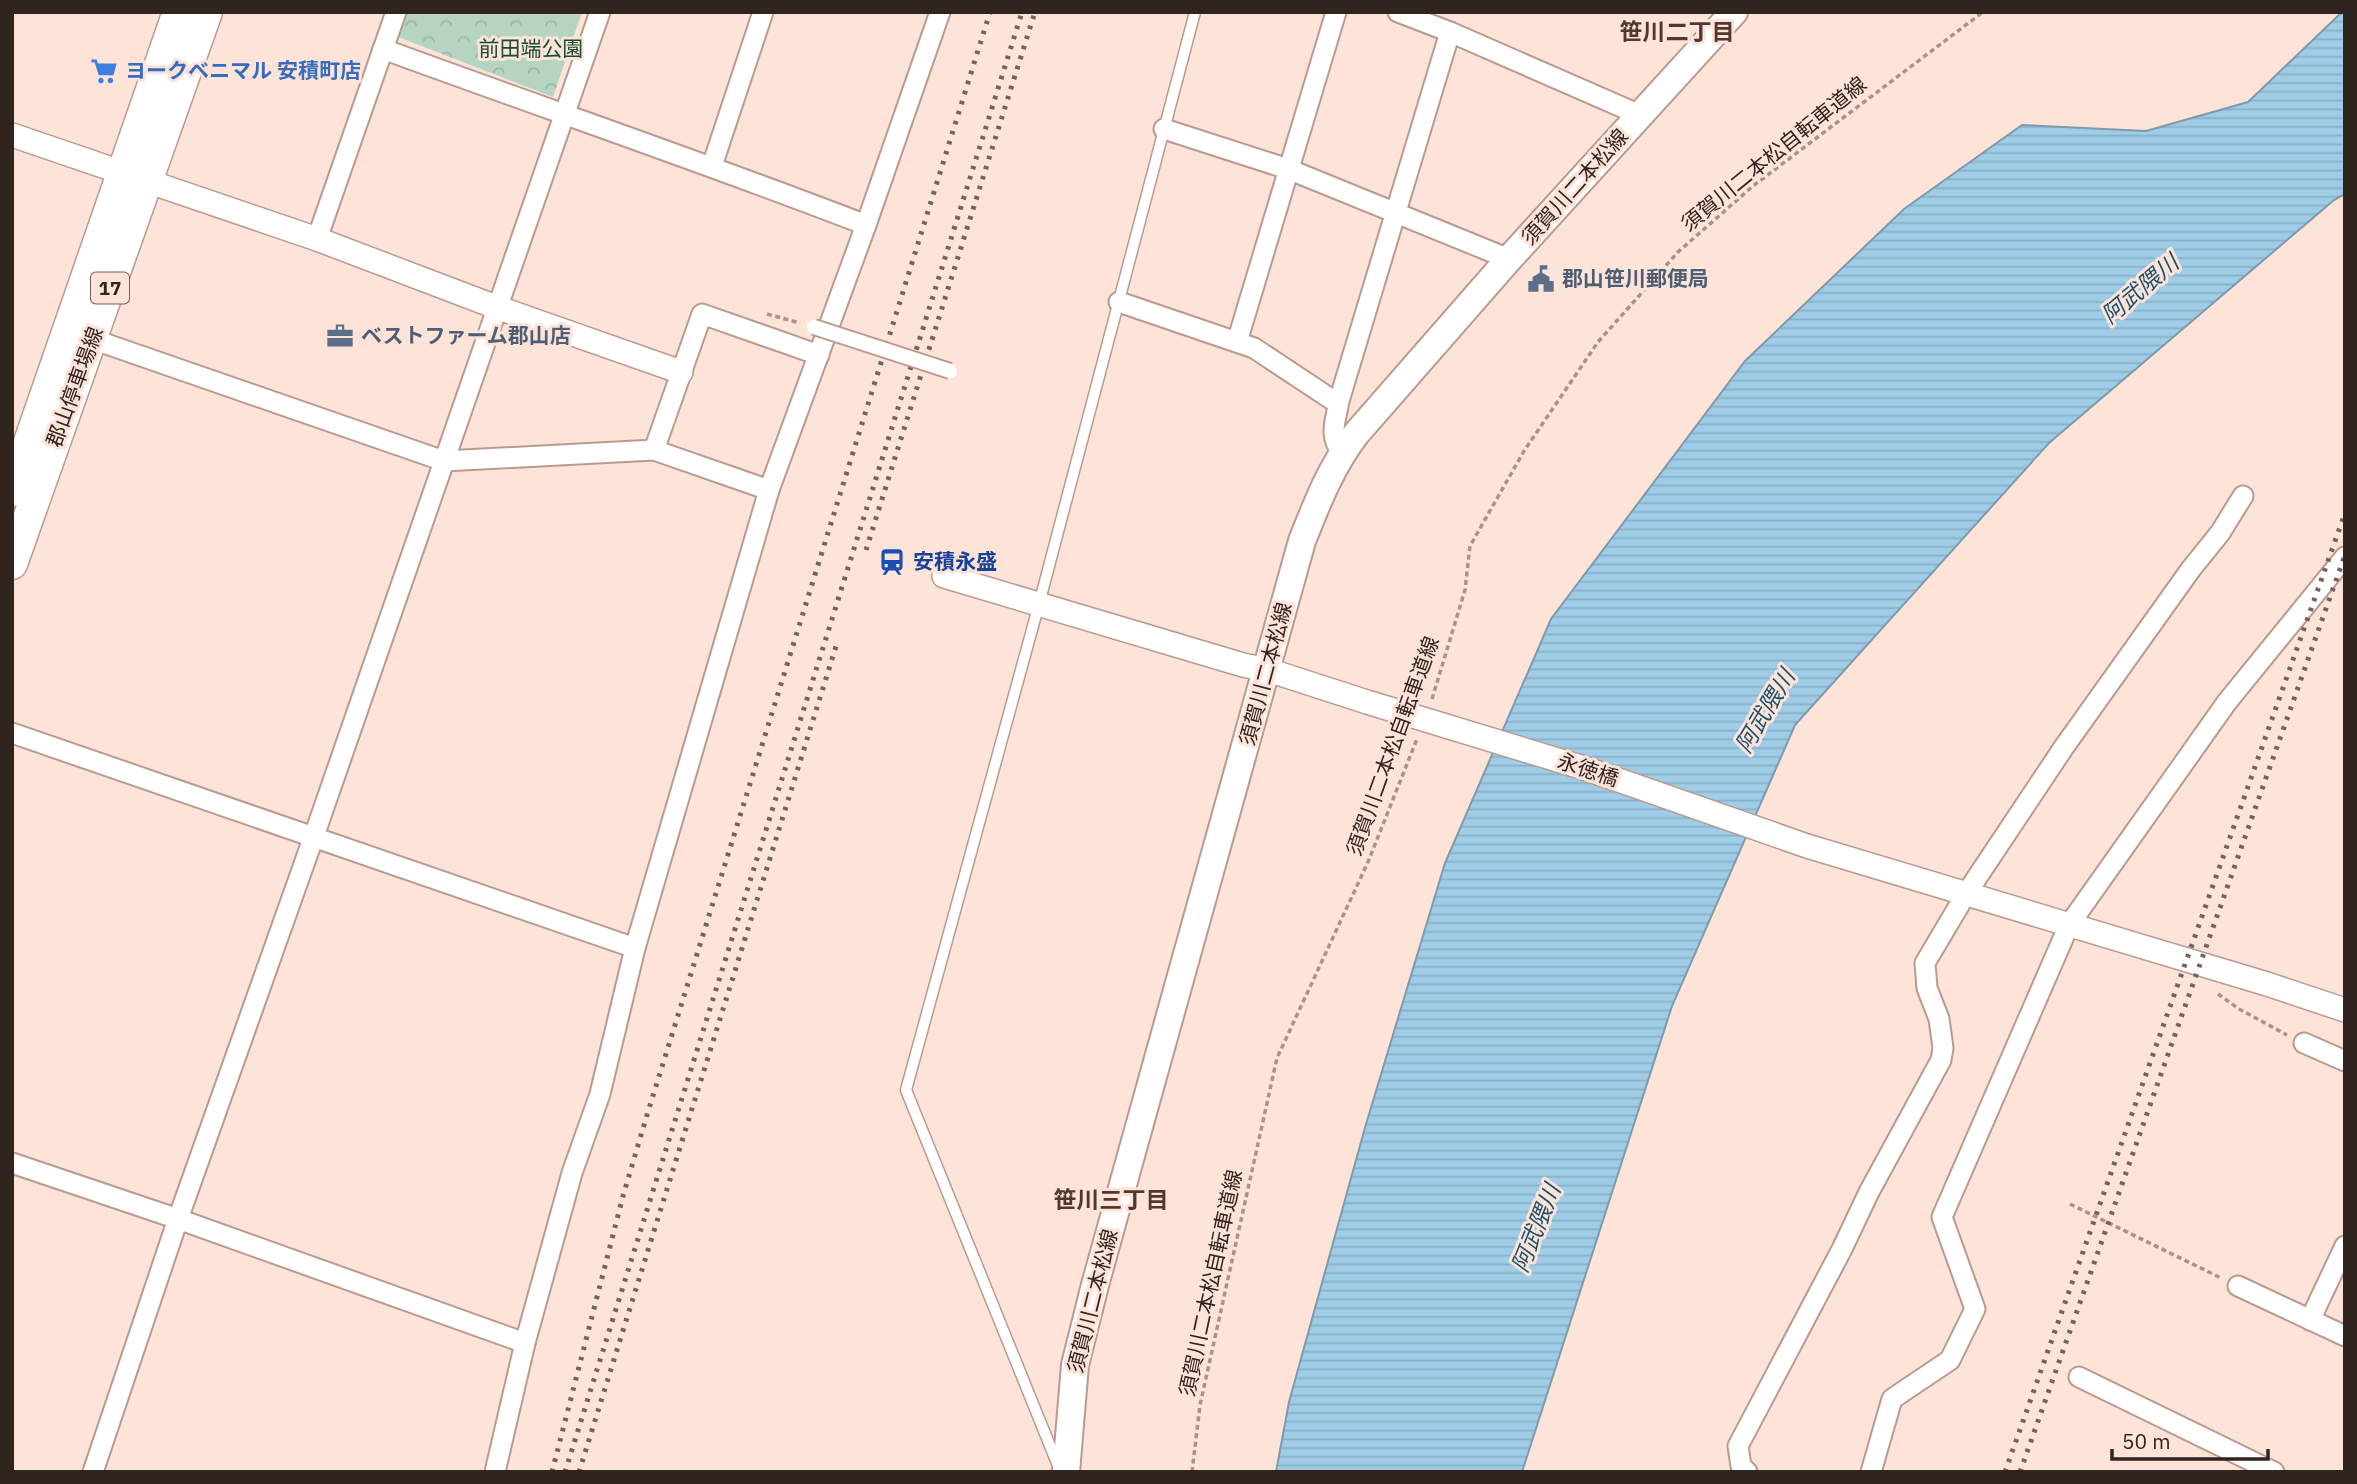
<svg xmlns="http://www.w3.org/2000/svg" width="2357" height="1484" font-family="'IBM Plex Sans','Noto Sans JP',sans-serif">
<style>
.forest{fill:url(#forest-crowns)}
.water{fill:url(#water-rules);stroke:#7e9aab;stroke-width:2}
.lines{fill:none;stroke-linecap:round;stroke-linejoin:round}
.service-casing{stroke:#ba9a8e;stroke-width:13}
.minor-casing{stroke:#ba9a8e;stroke-width:23}
.tertiary-casing{stroke:#ba9a8e;stroke-width:26}
.secondary-casing{stroke:#ba9a8e;stroke-width:30}
.primary-casing{stroke:#ba9a8e;stroke-width:33}
.path{stroke:#a8938b;stroke-width:3.5;stroke-dasharray:5 3.5;stroke-linecap:butt}
.service{stroke:#fff;stroke-width:10}
.minor{stroke:#fff;stroke-width:19}
.tertiary{stroke:#fff;stroke-width:23}
.secondary{stroke:#fff;stroke-width:26}
.primary{stroke:#fff;stroke-width:30}
.rail{stroke:#73635c;stroke-width:5;stroke-dasharray:3.5 7;stroke-linecap:butt}
.pedestrian-bridge-casing{stroke:#ba9a8e;stroke-width:18;stroke-linecap:butt}
.tertiary-bridge-casing{stroke:#ba9a8e;stroke-width:26;stroke-linecap:butt}
.pedestrian-bridge{stroke:#fff;stroke-width:14}
.tertiary-bridge{stroke:#fff;stroke-width:23}
.labels{text-anchor:middle;stroke-width:6;stroke-linejoin:round;paint-order:stroke}
.shield{fill:#fee3d9;stroke:#6e5d57;stroke-width:2}
.shield-label{font-size:19px;font-weight:bold;fill:#30241f}
.park-label{font-size:21px;fill:#154c32;stroke:#fee3d9}
.shop-label{font-size:21px;font-weight:bold;fill:#366cbe;stroke:#fee3d9;text-anchor:start}
.street-label{font-size:21px;fill:#30241f;stroke:#fee3d9}
.service-label{font-size:21px;font-weight:bold;fill:#4e5e75;stroke:#fee3d9;text-anchor:start}
.transit-label{font-size:21px;font-weight:bold;fill:#164399;stroke:#fee3d9;text-anchor:start}
.neighbourhood-label{font-size:23px;font-weight:bold;fill:#51372d;stroke:#fee3d9}
.water-label{font-size:23px;font-style:italic;fill:#1a526d;stroke:#fee3d9}
</style>
<defs>
<pattern id="forest-crowns" width="20" height="18" patternUnits="userSpaceOnUse" patternTransform="scale(1.75)"><rect width="20" height="18" fill="#b6d4c2"/><path d="M2 6a3 3 0 1 1 6 0M12 15a3 3 0 1 1 6 0" fill="none" stroke="#9db6a6"/></pattern>
<pattern id="water-rules" width="6" height="5" patternUnits="userSpaceOnUse" patternTransform="scale(1.75)"><rect width="6" height="5" fill="#9fcde7"/><path d="M0 2.5h6" fill="none" stroke="#89b0c6"/></pattern>
</defs>
<rect width="100%" height="100%" fill="#fee3d9"/>
<path class="forest" d="M407,12H582L553,97L398,37Z"/>
<path class="water" d="M2342,12H2345V194L2334,200L2049,443L1795,725L1672,1006L1522,1472H1276L1289,1402L1366,1124L1445,863L1551,619L1745,361L1904,209L2022,125L2146,131L2248,102Z"/>
<g class="lines">
<defs>
<path id="service" d="M1059,1468L906,1090L1039,604L1195,12"/>
<g id="minor">
<path d="M1398,12L1450,32L1640,115"/>
<path d="M383,49C544,108 706,163 866,225"/>
<path d="M1164,129L1288,169L1509,259"/>
<path d="M712,166L763,12"/>
<path d="M317,239L396,12"/>
<path d="M1119,302L1254,348L1331,399L1339,401"/>
<path d="M92,339L444,461L654,450"/>
<path d="M1237,342L1336,12"/>
<path d="M1342,452C1328,436 1336,420 1339,401L1450,32"/>
<path d="M769,490L654,450L702,314L819,355"/>
<path d="M12,733L635,948"/>
<path d="M2304,1043L2345,1061"/>
<path d="M12,1163L178,1219L525,1343"/>
<path d="M2238,1286L2345,1336"/>
<path d="M2310,1320L2345,1246"/>
<path d="M2079,1377L2274,1472"/>
<path d="M93,1472L178,1219L314,836L600,12"/>
<path d="M495,1472L525,1343L572,1173L600,1094L635,948L769,490L866,225L940,12"/>
<path d="M1747,1472L1741,1466L1738,1446L1842,1249L1869,1192L1941,1060L1943,1048L1939,1019L1927,988L1925,963L1966,894L2064,747L2191,569L2220,533L2243,496"/>
<path d="M1871,1472L1892,1399L1950,1360L1975,1309L1942,1217L2069,925L2227,702L2345,557"/>
</g>
<g id="tertiary">
<path d="M12,135L317,239L496,307L681,372"/>
<path d="M944,576L1243,665L1268,670L1367,702"/>
<path d="M1807,846L2267,984L2345,1010"/>
</g>
<path id="secondary" d="M1066,1472L1075,1365L1095,1285L1302,541C1317,503 1331,467 1356,434L1509,259L1734,12"/>
<g id="primary">
<path d="M12,491L178,12"/>
<path d="M12,564L207,12"/>
</g>
</defs>
<use href="#service" class="service-casing"/>
<use href="#minor" class="minor-casing"/>
<use href="#tertiary" class="tertiary-casing"/>
<use href="#secondary" class="secondary-casing"/>
<use href="#primary" class="primary-casing"/>
<g class="path">
<path d="M767,314L800,323"/>
<path d="M1432,699L1465,590L1470,546L1524,451L1598,342L1678,252L1753,186L1983,12"/>
<path d="M2218,994L2239,1009L2287,1035"/>
<path d="M2070,1204L2221,1278"/>
<path d="M1192,1472L1200,1405L1277,1058L1368,862L1417,739"/>
</g>
<use href="#service" class="service"/>
<use href="#minor" class="minor"/>
<use href="#tertiary" class="tertiary"/>
<use href="#secondary" class="secondary"/>
<use href="#primary" class="primary"/>
<g class="rail">
<path d="M866,550L1035,12"/>
<path d="M552,1472L623,1196L647,1115L990,12"/>
<path d="M565,1472L1022,12"/>
<path d="M579,1472L837,643"/>
<path d="M2005,1472L2345,513"/>
<path d="M2020,1472L2345,555"/>
</g>
<defs>
<path id="pedestrian-bridge" d="M814,327L950,371"/>
<path id="tertiary-bridge" d="M1367,702L1584,768L1807,846"/>
</defs>
<use href="#pedestrian-bridge" class="pedestrian-bridge-casing"/>
<use href="#tertiary-bridge" class="tertiary-bridge-casing"/>
<use href="#pedestrian-bridge" class="pedestrian-bridge"/>
<use href="#tertiary-bridge" class="tertiary-bridge"/>
</g>
<defs>
<symbol id="supermarket-bare" viewBox="-9 -9 18 18"><path d="M-6-5.5h2.5l.6 2H6L4.5 2H-2.5L-4.4-4H-6ZM-1.5 3.2a1.3 1.3 0 1 0 .1 0ZM3 3.2a1.3 1.3 0 1 0 .1 0Z" fill="#3f7fe0" stroke="#fee3d9" stroke-width="2.5" paint-order="stroke"/></symbol>
<symbol id="civic-bare" viewBox="-9 -9 18 18"><path d="M-.6-6.5H3V-4.5H.6V-3L4-1V1h2V6H-6V1h2V-1L-.6-3ZM-1.2 2.5V6h2.4V2.5Z" fill="#5c6f8a" stroke="#fee3d9" stroke-width="2.5" paint-order="stroke"/></symbol>
<symbol id="office-bare" viewBox="-9 -9 18 18"><path d="M-6-3h4V-5.5h4V-3h4V5H-6ZM-1-4.5V-3h2v-1.5ZM-6 0V1H6V0Z" fill="#5c6f8a" stroke="#fee3d9" stroke-width="2.5" paint-order="stroke"/></symbol>
<symbol id="station-bare" viewBox="-9 -9 18 18"><path d="M-3-6H3Q5-6 5-4V2Q5 4 3 4L4.5 6H3L1.5 4h-3L-3 6H-4.5L-3 4Q-5 4-5 2V-4Q-5-6-3-6ZM-3.5-4v3h7v-3ZM-3.5 1v1.5H-2V1ZM2 1v1.5H3.5V1Z" fill="#1a4fb4" stroke="#fee3d9" stroke-width="2.5" paint-order="stroke"/></symbol>
</defs>
<g fill-rule="evenodd">
<use href="#supermarket-bare" x="85" y="52" width="38" height="38"/>
<use href="#civic-bare" x="1522" y="260" width="38" height="38"/>
<use href="#office-bare" x="321" y="317" width="38" height="38"/>
<use href="#station-bare" x="873" y="543" width="38" height="38"/>
</g>
<g class="labels">
<rect class="shield" x="91" y="272.5" width="38" height="31" rx="5"/>
<g class="shield-label">
<text x="110" y="295">17</text>
</g>
<g class="park-label">
<text x="531" y="56">前田端公園</text>
</g>
<g class="shop-label">
<text x="125" y="78">ヨークベニマル 安積町店</text>
</g>
<g class="street-label">
<text transform="translate(1774 154) rotate(-39)" y="7">須賀川二本松自転車道線</text>
<text transform="translate(1575 187) rotate(-48)" y="7">須賀川二本松線</text>
<text transform="translate(75 387) rotate(-70)" y="7">郡山停車場線</text>
<text transform="translate(1266 674) rotate(-75)" y="7">須賀川二本松線</text>
<text transform="translate(1393 746) rotate(-70)" y="7">須賀川二本松自転車道線</text>
<text transform="translate(1588 770) rotate(18)" y="7">永徳橋</text>
<text transform="translate(1211 1283) rotate(-78)" y="7">須賀川二本松自転車道線</text>
<text transform="translate(1093 1301) rotate(-76)" y="7">須賀川二本松線</text>
</g>
<g class="service-label">
<text x="1562" y="286">郡山笹川郵便局</text>
<text x="361" y="343">ベストファーム郡山店</text>
</g>
<g class="transit-label">
<text x="913" y="569">安積永盛</text>
</g>
<g class="neighbourhood-label">
<text x="1677" y="40">笹川二丁目</text>
<text x="1111" y="1208">笹川三丁目</text>
</g>
<g class="water-label">
<text transform="translate(2140 289) rotate(-40)" y="8">阿武隈川</text>
<text transform="translate(1765 711) rotate(-59)" y="8">阿武隈川</text>
<text transform="translate(1536 1228) rotate(-68)" y="8">阿武隈川</text>
</g>
</g>
<rect width="2357" height="1484" fill="none" stroke="#30241f" stroke-width="28"/>
<path d="M2112 1449v10h156v-10" fill="none" stroke="#30241f" stroke-width="3.5"/>
<text x="2122" y="1449" font-size="21" fill="#30241f" stroke="#fee3d9" stroke-width="5" paint-order="stroke">50 m</text>
</svg>
